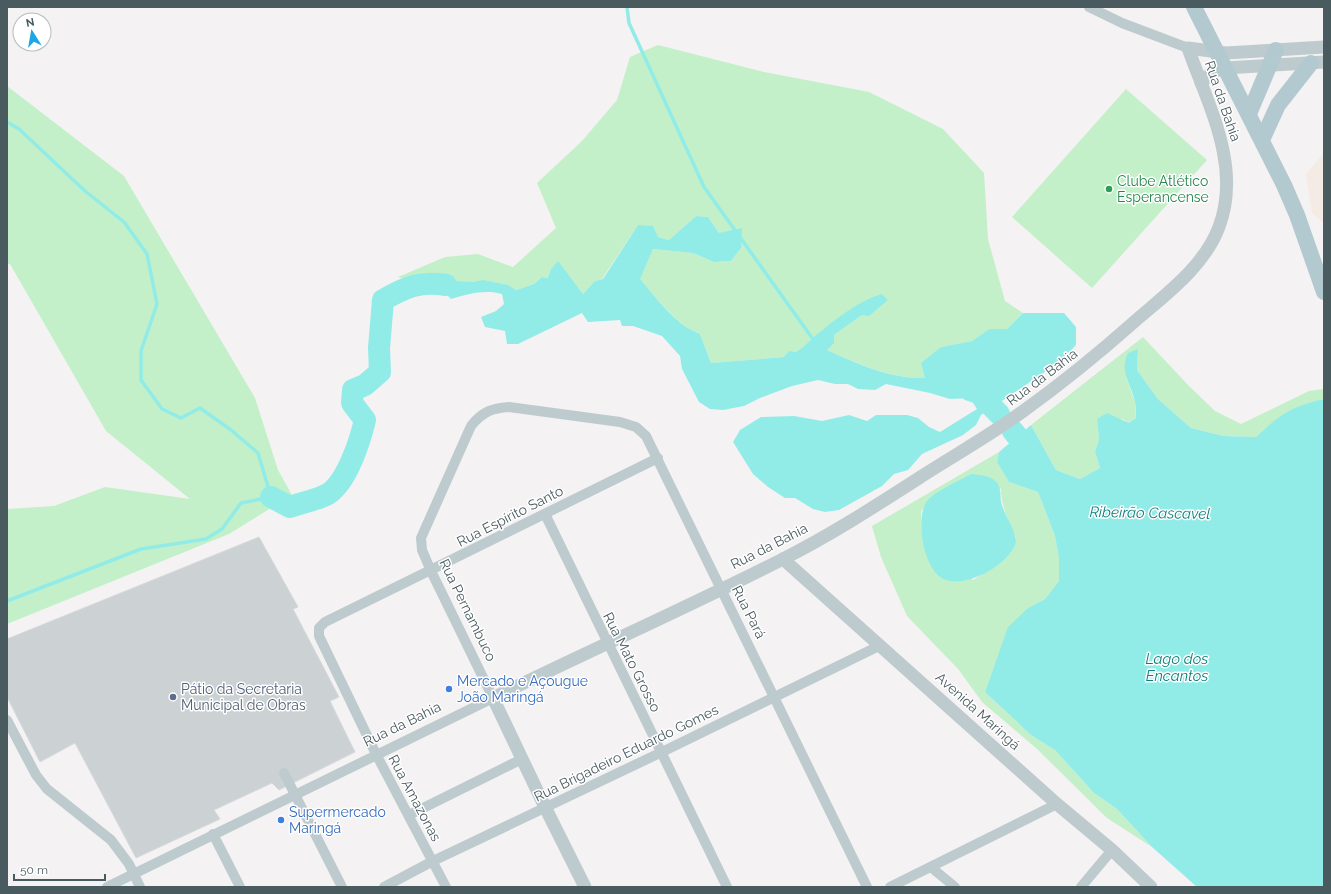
<svg xmlns="http://www.w3.org/2000/svg" width="1331" height="894" font-family="Raleway,sans-serif">
<style>
.green{fill:#c3f0c9;fill-rule:evenodd}
.sand{fill:#f4ebe4}
.water{fill:#91ece8}
.lines{fill:none;stroke-linecap:round;stroke-linejoin:round}
.stream{stroke:#91ece8;stroke-width:3.5}
.river{stroke:#91ece8;stroke-width:22}
.building{fill:#ccd1d4;stroke:#d6dadd}
.minor{stroke:#becbce;stroke-width:10}
.tertiary{stroke:#becbce;stroke-width:13}
.primary{stroke:#b3c9d0;stroke-width:16}
.leisure-dot{fill:#2e9e5b;stroke:#fff;stroke-width:1.5}
.shop-dot{fill:#3f7fe0;stroke:#fff;stroke-width:1.5}
.service-dot{fill:#5c6f8a;stroke:#fff;stroke-width:1.5}
.labels{text-anchor:middle;stroke-width:3;stroke-linejoin:round;paint-order:stroke}
.street-label{font-size:14px;fill:#4a5b60;stroke:#fff}
.leisure-label{font-size:14px;fill:#27864d;stroke:#fff;text-anchor:start}
.shop-label{font-size:14px;fill:#366cbe;stroke:#fff;text-anchor:start}
.service-label{font-size:14px;fill:#4e5e75;stroke:#fff;text-anchor:start}
.water-label{font-size:15px;font-style:italic;fill:#0f7f7a;stroke:#fff}
</style>
<rect width="100%" height="100%" fill="#f4f2f3"/>
<g class="green">
<path d="M658,45L764,72L869,92L943,129L984,173L988,239L1005,301L1023,313L1007,329H989L972,341L941,347L926,378C890,379 859,364 827,350L834,335L862,315L888,300L845,314L811,339L805,347L784,357L711,363L700,334C675,324 657,298 639,279L653,249L693,253L714,262L731,261L741,248L719,233L708,217L696,216L669,240L658,237L638,225L602,279L595,281L583,294L563,269H551L549,278L542,277L534,284L516,290C502,281 487,282 472,282C461,282 451,280 441,280C423,279 417,283 398,277L445,257L478,254L513,267L556,228L537,183L582,141L617,100L630,57Z"/>
<path d="M7,86L124,176L255,398L278,470L292,495L229,534L7,624V509L54,506L105,487L190,499L106,431L10,264H7Z"/>
<path d="M1126,89L1207,160L1092,288L1012,217Z"/>
<path d="M1143,337L1189,386L1215,411L1241,424L1309,391L1324,389V399C1298,404 1275,419 1256,437L1224,436L1191,428L1158,399L1137,370L1138,349L1126,377L1135,402L1136,418L1129,423L1122,419H1097L1099,439L1095,452L1100,468L1080,479L1056,470L1031,425Z"/>
<path d="M999,452L997,462L1009,482L1038,492L1055,536L1059,558V581L1045,599L1028,608L994,667L985,692L1031,735L1055,750L1094,793L1117,809L1152,847L1107,818L1036,748L982,702L959,670L907,616L881,557L872,526ZM971,474L1001,489C1001,507 1009,521 1016,538L999,564L973,580L921,530V512L928,501Z"/>
</g>
<path class="sand" d="M1324,153V223L1312,213L1306,174Z"/>
<g class="water">
<path d="M696,216L708,217L719,233L742,228L741,248L731,261L714,262L693,253L653,249L640,279C657,299 676,325 700,334L711,363L784,357L789,351L795,352C806,347 807,342 816,335C836,319 858,301 882,294L888,300L869,316L862,315L834,335V343L827,350C858,364 890,379 925,378L921,363L941,347L972,341L989,329H1007L1023,313H1064L1076,327V345L1061,361L981,415L976,425L963,435L922,454L908,470L894,474L882,486L839,510L825,512L813,509L795,498H785L768,487L753,474L733,442L740,430L761,417L794,416L822,421L849,415L867,421L876,415H907L918,418L929,427L940,432L977,409L970,398L950,399L930,393L886,384L875,390L858,389L848,384H835L818,380L792,386L760,398L744,406L723,410L710,409L699,402L682,369L680,356L662,336L633,326H622L620,320L588,322L582,313L518,344H507L505,331L485,327L481,317L496,311L504,304L502,294C486,289 467,294 451,299L443,291H420L412,282L441,280L473,282L483,280L508,285L516,290L534,284L542,277L548,278L551,269L558,261L583,294L595,281L603,279L638,225L653,226L658,237L669,240Z"/>
<path d="M1138,349L1137,370L1158,399L1191,428L1224,436L1256,437C1279,415 1292,406 1324,399V887H1197L1152,847L1117,809L1094,793L1055,750L1031,735L985,692L1008,627L1028,608L1045,599L1059,581V558L1055,536L1038,492L1009,482L997,462L999,452L1031,425L1056,470L1080,479L1100,468L1095,452L1099,439L1097,419L1107,413L1129,423L1136,418C1136,413 1136,407 1135,402C1131,383 1119,373 1128,353Z"/>
<path d="M971,474C979,475 987,475 994,480C1002,486 1000,494 1001,502C1004,514 1012,524 1015,536C1016,539 1016,543 1015,545C1006,566 968,587 946,580C924,573 914,519 927,501C935,491 959,481 971,474Z"/>
</g>
<g class="lines">
<g class="stream">
<path d="M627,7L629,23L704,187L815,342"/>
<path d="M7,122L19,129L85,191L124,222L147,254L157,304L141,351V380L162,409L181,418L200,408L231,430L258,453L271,497L241,503L222,529L206,539L141,549L7,601"/>
</g>
<g class="river">
<path d="M970,390L979,393L999,414"/>
<path d="M1013,431L1036,460"/>
<path d="M271,497L290,507C301,503 317,500 328,494C347,482 360,441 365,420L352,403L353,390L365,385L380,372L379,348L383,300C406,287 419,281 446,285"/>
</g>
</g>
<path class="building" d="M259,537L298,607L293,609L339,697L330,701L355,752L279,790L272,783L214,810L220,819L136,858L75,743L40,762L7,697V639Z"/>
<g class="lines">
<g class="minor">
<path d="M1089,7L1122,23L1188,48"/>
<path d="M545,514L727,887"/>
<path d="M7,720L36,775L47,789L111,840L129,864L140,887"/>
<path d="M284,773L342,887"/>
<path d="M409,815L522,759"/>
<path d="M213,834L240,887"/>
<path d="M932,868L955,887"/>
<path d="M107,887L493,698L431,571L422,550L421,538L471,426C482,412 492,408 509,407L620,422L636,427L646,436L867,887"/>
<path d="M384,887L433,861L662,752L881,645"/>
<path d="M446,887L376,754L319,636V628L325,622L658,458"/>
<path d="M890,887L1057,804"/>
<path d="M1081,887L1112,850"/>
</g>
<g class="tertiary">
<path d="M1201,83L1212,72L1225,68L1324,62"/>
<path d="M783,559L1057,804L1112,850L1151,887"/>
<path d="M585,887L545,807L493,698C589,651 686,608 781,560C829,536 874,507 919,478C953,456 989,436 1022,412C1061,384 1098,354 1134,322C1165,295 1204,267 1219,227C1242,166 1208,105 1188,48L1226,53L1324,47"/>
</g>
<g class="primary">
<path d="M1194,7L1284,185L1297,215L1324,292"/>
<path d="M1249,114L1276,50"/>
<path d="M1262,140L1278,105L1311,63"/>
</g>
</g>
<circle class="leisure-dot" cx="1109" cy="189" r="4"/>
<g class="shop-dot">
<circle cx="449" cy="689" r="4"/>
<circle cx="281" cy="820" r="4"/>
</g>
<circle class="service-dot" cx="173" cy="697" r="4"/>
<g class="labels">
<g class="street-label">
<text transform="translate(1223 101) rotate(71)" y="5">Rua da Bahia</text>
<text transform="translate(1042 377) rotate(-37)" y="5">Rua da Bahia</text>
<text transform="translate(510 516) rotate(-27)" y="5">Rua Espírito Santo</text>
<text transform="translate(769 546) rotate(-27)" y="5">Rua da Bahia</text>
<text transform="translate(468 610) rotate(64)" y="5">Rua Pernambuco</text>
<text transform="translate(749 612) rotate(63)" y="5">Rua Pará</text>
<text transform="translate(632 662) rotate(63)" y="5">Rua Mato Grosso</text>
<text transform="translate(978 711) rotate(42)" y="5">Avenida Maringá</text>
<text transform="translate(402 724) rotate(-26)" y="5">Rua da Bahia</text>
<text transform="translate(626 753) rotate(-26)" y="5">Rua Brigadeiro Eduardo Gomes</text>
<text transform="translate(415 798) rotate(62)" y="5">Rua Amazonas</text>
</g>
<g class="leisure-label">
<text x="1117" y="186">Clube Atlético<tspan x="1117" dy="16">Esperancense</tspan></text>
</g>
<g class="shop-label">
<text x="457" y="686">Mercado e Açougue<tspan x="457" dy="16">João Maringá</tspan></text>
<text x="289" y="817">Supermercado<tspan x="289" dy="16">Maringá</tspan></text>
</g>
<g class="service-label">
<text x="181" y="694">Pátio da Secretaria<tspan x="181" dy="16">Municipal de Obras</tspan></text>
</g>
<g class="water-label">
<text transform="translate(1150 513) rotate(1)" y="5">Ribeirão Cascavel</text>
<text x="1177" y="664">Lago dos<tspan x="1177" dy="17">Encantos</tspan></text>
</g>
</g>
<rect width="1331" height="894" fill="none" stroke="#4a5b60" stroke-width="16"/>
<g transform="translate(32 32) rotate(349)"><circle r="19" fill="#ffffff" stroke="#b7bdbf"/>
<path d="M0-3L7 15L0 10L-7 15Z" fill="#1da6e4"/>
<text y="-6" font-size="11" font-weight="bold" text-anchor="middle" fill="#4a5b60">N</text>
</g>
<path d="M14 874v6h91v-6" fill="none" stroke="#4a5b60" stroke-width="2"/>
<text x="20" y="874" font-size="12" fill="#4a5b60" stroke="#ffffff" stroke-width="3" paint-order="stroke">50 m</text>
</svg>
